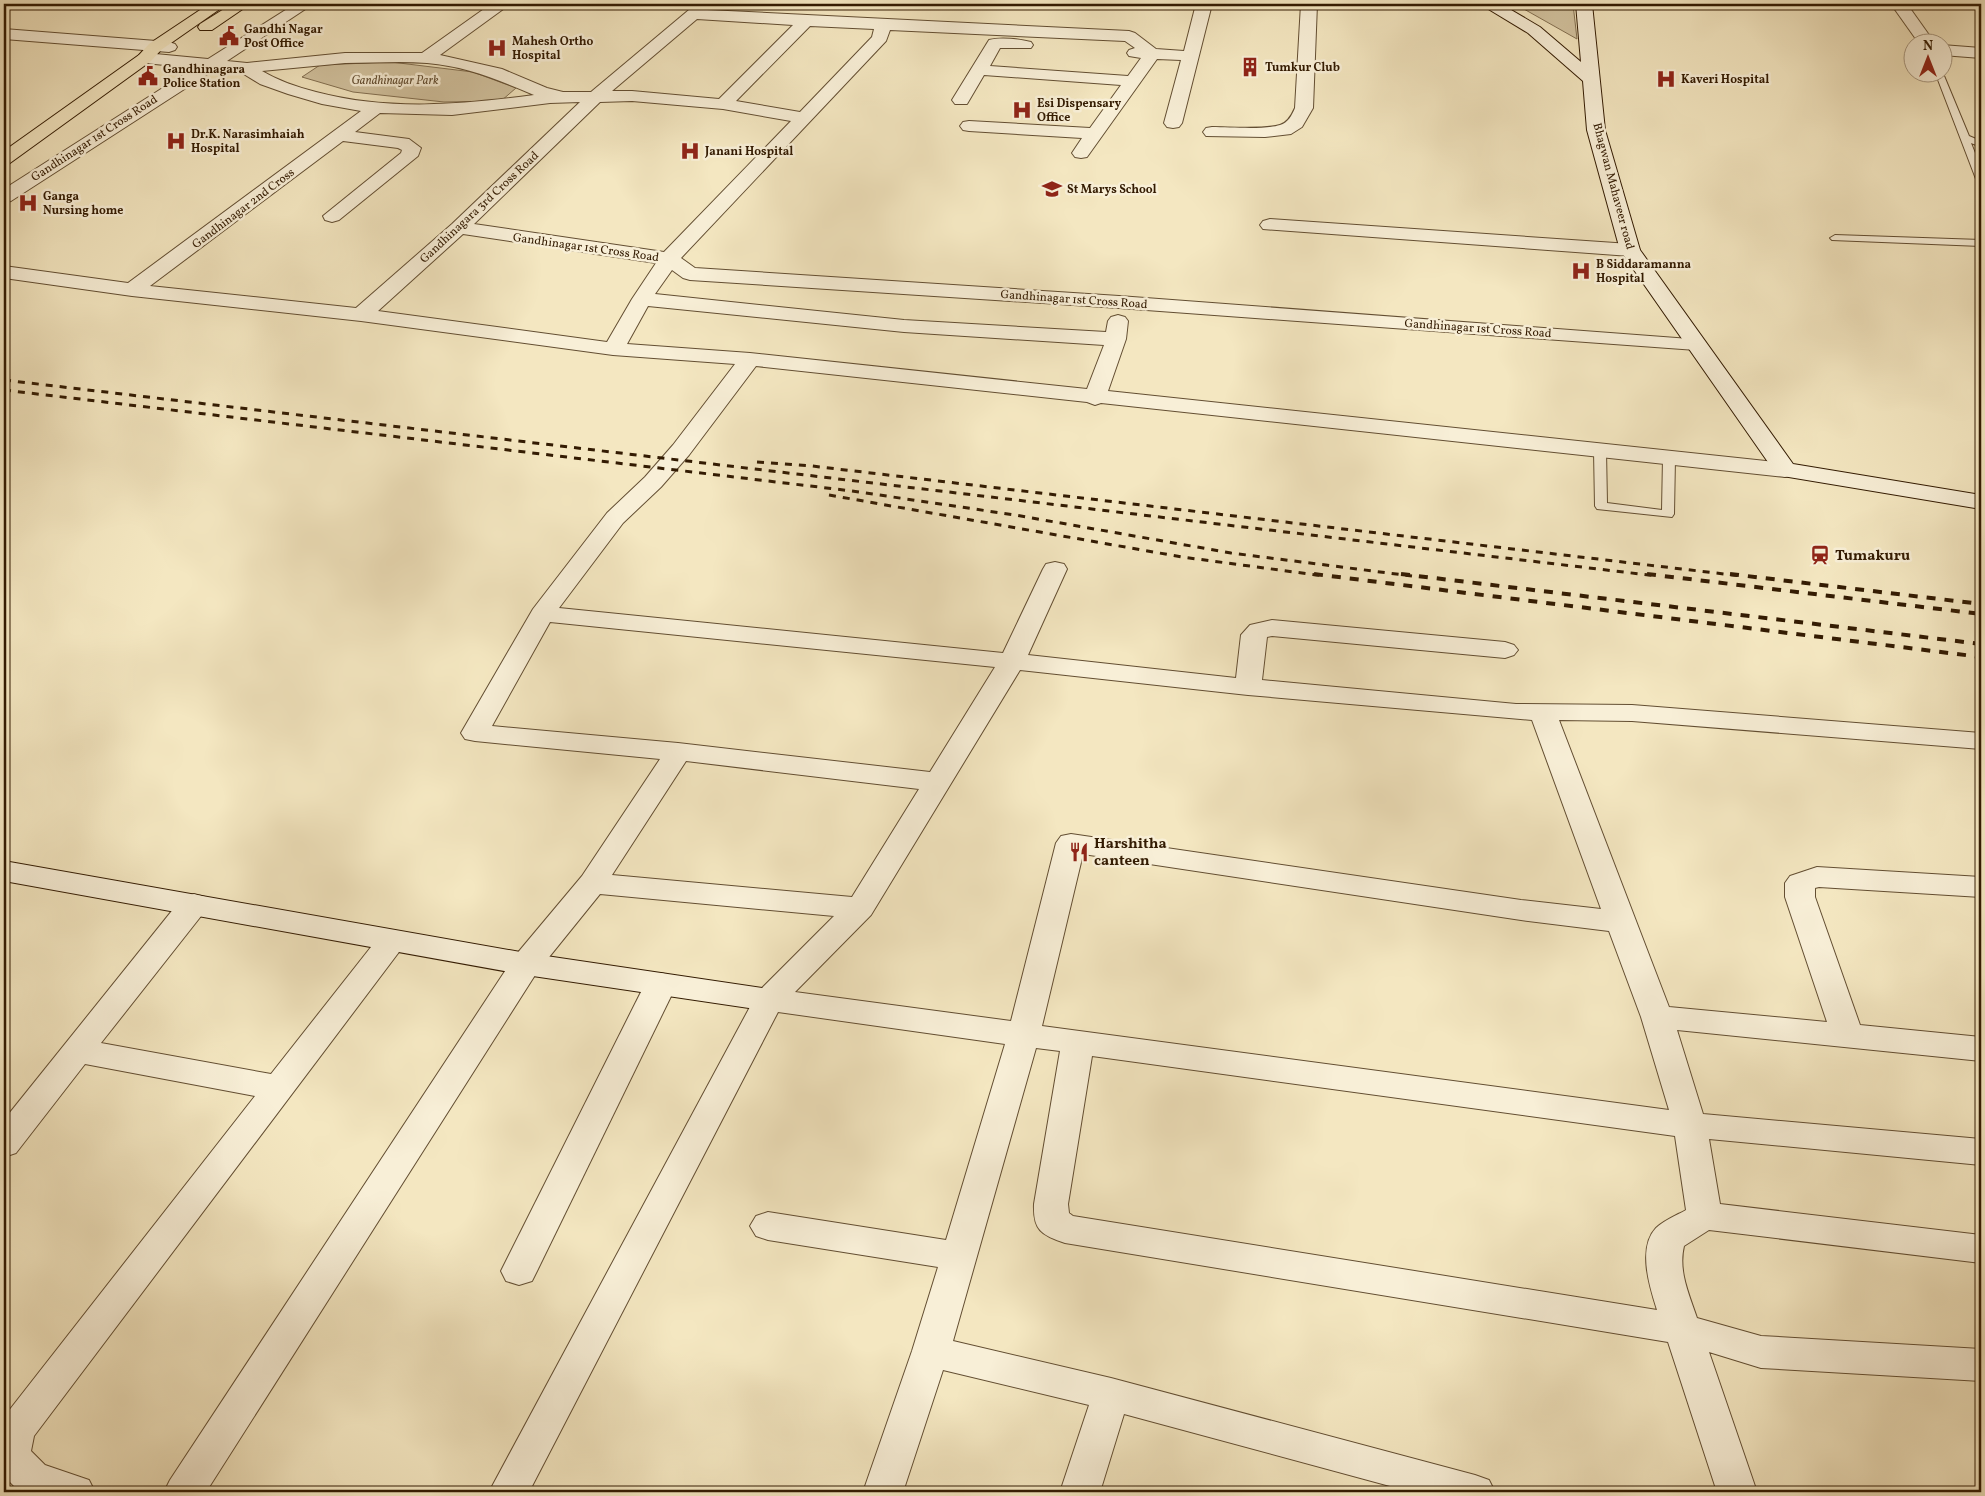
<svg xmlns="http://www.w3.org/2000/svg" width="1985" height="1496" font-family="Vollkorn,serif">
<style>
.green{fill:#d3c4a1;stroke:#837052}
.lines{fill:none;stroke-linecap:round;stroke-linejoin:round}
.lane-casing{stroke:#634e32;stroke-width:2}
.street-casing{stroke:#634e32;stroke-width:2}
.secondary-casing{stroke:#331b02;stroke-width:2}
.primary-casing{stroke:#331b02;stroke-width:2}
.lane{fill:#f8efd7;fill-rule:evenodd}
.street{fill:#f8efd7;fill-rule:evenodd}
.secondary{fill:#f8efd7;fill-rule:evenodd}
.primary{fill:#f4e7c1;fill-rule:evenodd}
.rail-far1{stroke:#331b02;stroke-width:3;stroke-dasharray:7 7;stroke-linecap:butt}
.rail{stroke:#331b02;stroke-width:4;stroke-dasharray:9 9;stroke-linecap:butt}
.labels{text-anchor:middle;stroke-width:5;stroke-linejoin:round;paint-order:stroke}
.far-poi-label{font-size:12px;font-weight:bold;fill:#331b02;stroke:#f8efd7;text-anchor:start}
.far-park-label{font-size:12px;font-style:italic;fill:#634e32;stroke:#f8efd7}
.far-street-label{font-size:12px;fill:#331b02;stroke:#f8efd7}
.poi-label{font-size:15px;font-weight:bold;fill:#331b02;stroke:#f8efd7;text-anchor:start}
</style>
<rect width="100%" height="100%" fill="#f4e7c1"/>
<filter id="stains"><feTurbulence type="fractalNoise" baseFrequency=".004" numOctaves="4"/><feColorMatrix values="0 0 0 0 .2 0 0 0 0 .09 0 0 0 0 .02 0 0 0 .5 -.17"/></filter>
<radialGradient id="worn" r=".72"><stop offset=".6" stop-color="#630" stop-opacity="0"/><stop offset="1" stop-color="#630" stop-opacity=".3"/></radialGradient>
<g class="green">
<path d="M1515,4H1573L1577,39Z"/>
<path d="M391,62L473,72L516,88L501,101L444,102L353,92L302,77L320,65Z"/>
</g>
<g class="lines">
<defs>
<g id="lane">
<path d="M1942,71L1969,136L1981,141V147L1971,143L1981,168V182L1976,179L1935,72Z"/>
<path d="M1835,235L1981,240V246L1832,240L1830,238Z"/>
<path d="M1600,448L1606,451L1607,503L1662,510L1663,458L1669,455L1673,456L1675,458L1674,514L1672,517L1597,509L1595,506L1594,451Z"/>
</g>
<g id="street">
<path d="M295,4H313L227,61L247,63L345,53H422L491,4H509L506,7L440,55L502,69L547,88L563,92H591L696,4H713L707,10L1129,31L1135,33L1156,49L1184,51L1196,4H1212L1182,123L1179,127L1173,128L1167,127L1164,123L1181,60L1157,59L1087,157L1081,158L1075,157L1072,153L1082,138L969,131L963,130L960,126L963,122L969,121L1090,128L1121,85L984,75L967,104H955L952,100L989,40C1001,37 1019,39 1031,42L1033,45L1031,48H1000L990,66L1128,76L1141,58L1129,56L1127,53L1129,50L1135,48L1125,41L890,30L886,41L681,258L695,268L1119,296L1703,340L1706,344L1703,348L1696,350L1119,308L690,280L683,278L672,270L655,294L904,320L1106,332L1108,321L1111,317L1118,315L1125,317L1128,321L1126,339L1108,391L1785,463L1793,465L1797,470L1793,475L1785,477L1101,403L1095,405L1087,402L756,366L689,455L661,487L623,523L559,608L1003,653L1043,569L1046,564L1055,562L1064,564L1067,569L1028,655L1236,678L1241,635L1250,625L1272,620L1505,642L1514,645L1518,650L1514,655L1505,658L1272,636L1267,637L1262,680L1516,704L1632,705L1981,733V749L1632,721L1559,720L1669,1007L1827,1022L1785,897V883L1790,876L1817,867L1981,877V897L1819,887L1815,888V897L1860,1025L1981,1037V1061L1677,1030L1703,1114L1981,1139V1165L1709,1139L1720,1204L1981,1235V1263L1709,1230L1684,1246C1678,1271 1689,1294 1697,1318L1761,1336L1981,1349V1381L1761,1368L1709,1352L1757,1492H1717L1668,1342L1065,1243C1041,1235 1033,1230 1034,1204L1060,1051L1036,1048L953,1341L1111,1378L1475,1475L1489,1480L1495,1492H1412L1124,1414L1100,1492H1060L1089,1405L943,1370L903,1492H863L912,1351L938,1267L768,1240L756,1236L750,1226L756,1216L768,1212L946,1240L1005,1044L778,1012L529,1492H489L758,992L834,916L600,894L537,972L206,1492H164L170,1480L515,956L582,876L660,759L475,741L465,739L461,733L533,609L607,513L645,477L673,445L735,364L613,355L361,321L132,296L4,278V266L128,283L361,111L322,104L288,94L260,84L242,73L214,70L11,201L4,203V189L194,68L145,63L139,61L137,58L139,55L145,53L208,59ZM697,19L793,25L719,99L632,91H612ZM810,26L874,29L872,37L800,112L736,101ZM345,63C372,63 400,61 427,63C465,66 499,80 534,95C461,105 388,111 316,92C297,87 279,81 262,71ZM632,101L723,109L791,121L664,252L474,224L600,102ZM580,102L452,224L356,308L150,286L343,141L398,148L402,150L401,153L323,216L325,220L332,222L339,220L418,156L421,148L409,139L355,132L380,113L452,115L550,103ZM463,234L656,263L632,299L607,342L378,311ZM648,306L904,332L1104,345L1087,389L750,353L627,344ZM550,622L995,667L930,772L678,743L492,726ZM1020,670L1248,695L1532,720L1601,909L1521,900L1071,834L1061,836L1056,843L1011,1021L795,992L871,915ZM686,761L919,789L852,897L612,875ZM1083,854L1521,920L1609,931L1641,1017L1669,1110L1042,1026ZM1092,1056L1675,1136L1686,1210C1677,1215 1663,1221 1656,1228C1637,1248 1650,1288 1657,1310L1073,1216L1069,1213L1068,1204Z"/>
<path d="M1301,4H1317L1313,108L1302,127L1291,134L1265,137L1206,136L1203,132L1206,128L1212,127C1230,127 1264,130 1280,125C1288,123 1292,115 1295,108Z"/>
<path d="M1891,4H1907L1934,42H1918Z"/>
<path d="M4,29L169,42L175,44L177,47L175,50L169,52L4,39Z"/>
<path d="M1942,45L1981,48V58L1942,55Z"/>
<path d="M1270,219L1630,244L1637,246L1640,250L1637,254L1630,256L1263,229L1260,225L1263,221Z"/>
<path d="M194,894L205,897L209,904L205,911L101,1043L271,1074L382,933L393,930L404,933L408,940L34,1436L31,1451L45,1465L89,1480L95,1492H24L18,1490L4,1476V1417L255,1096L85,1064L16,1153L4,1157V1120L183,897Z"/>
<path d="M661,973L672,976L677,984L537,1271L532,1281L519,1285L506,1281L501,1271L645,984L650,976Z"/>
</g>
<g id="secondary">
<path d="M1482,4H1501L1540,27L1581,62L1576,4H1592L1605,130L1640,250L1793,464L1981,495V509L1777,475L1620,250L1587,130L1583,81L1528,33L1485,7Z"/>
<path d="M4,861L526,953L769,989L780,992L785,1000L780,1008L769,1011L526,975L4,881Z"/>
</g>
<g id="primary">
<path d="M209,4H227L161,50L151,61L10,163L4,164V151L139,55L149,44Z"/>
<path d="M232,4H250L212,30H200L198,27L200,24Z"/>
</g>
</defs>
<use href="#lane" class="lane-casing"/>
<use href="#street" class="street-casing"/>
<use href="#secondary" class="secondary-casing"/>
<use href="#primary" class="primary-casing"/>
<use href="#lane" class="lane"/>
<use href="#street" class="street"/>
<use href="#secondary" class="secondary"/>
<use href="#primary" class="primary"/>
<g class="rail-far1">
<path d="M4,380L1657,576"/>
<path d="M4,390L852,491L1015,515L1231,553L1412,576"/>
<path d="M757,462L812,466L1741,576"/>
<path d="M829,495L1182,557L1324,576"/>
</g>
<g class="rail">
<path d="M1314,574L1981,657"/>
<path d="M1401,574L1981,644"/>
<path d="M1647,574L1981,614"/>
<path d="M1730,574L1981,604"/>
</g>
</g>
<defs>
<symbol id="civic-bare" viewBox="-9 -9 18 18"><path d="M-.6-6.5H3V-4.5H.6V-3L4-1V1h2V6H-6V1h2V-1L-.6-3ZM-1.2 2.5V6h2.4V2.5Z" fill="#8f2418" stroke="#f8efd7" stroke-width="2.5" paint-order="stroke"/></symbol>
<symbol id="hospital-bare" viewBox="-9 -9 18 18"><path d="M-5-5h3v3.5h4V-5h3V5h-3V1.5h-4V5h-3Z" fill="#8f2418" stroke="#f8efd7" stroke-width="2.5" paint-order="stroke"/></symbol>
<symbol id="building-bare" viewBox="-9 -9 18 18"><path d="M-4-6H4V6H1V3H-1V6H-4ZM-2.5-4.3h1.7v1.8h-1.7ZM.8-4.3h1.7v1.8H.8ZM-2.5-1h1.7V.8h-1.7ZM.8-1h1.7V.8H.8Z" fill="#8f2418" stroke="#f8efd7" stroke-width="2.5" paint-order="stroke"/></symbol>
<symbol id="school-bare" viewBox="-9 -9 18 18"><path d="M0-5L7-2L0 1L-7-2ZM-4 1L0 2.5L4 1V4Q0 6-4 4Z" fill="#8f2418" stroke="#f8efd7" stroke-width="2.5" paint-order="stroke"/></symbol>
<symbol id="station-bare" viewBox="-9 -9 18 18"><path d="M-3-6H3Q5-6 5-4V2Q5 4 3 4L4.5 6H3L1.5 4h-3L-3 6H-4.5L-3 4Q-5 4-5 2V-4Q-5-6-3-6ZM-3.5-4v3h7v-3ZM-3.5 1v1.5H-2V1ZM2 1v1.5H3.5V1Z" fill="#8f2418" stroke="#f8efd7" stroke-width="2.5" paint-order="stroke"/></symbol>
<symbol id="restaurant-bare" viewBox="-9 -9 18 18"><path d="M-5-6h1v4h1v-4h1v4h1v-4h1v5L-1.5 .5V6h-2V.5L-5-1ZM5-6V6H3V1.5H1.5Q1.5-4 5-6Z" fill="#8f2418" stroke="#f8efd7" stroke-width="2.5" paint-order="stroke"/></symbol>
</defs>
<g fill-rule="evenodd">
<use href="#civic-bare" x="215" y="22" width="28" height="28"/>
<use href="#hospital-bare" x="483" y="34" width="28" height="28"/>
<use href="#building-bare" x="1236" y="53" width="28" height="28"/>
<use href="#civic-bare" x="134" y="62" width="28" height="28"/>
<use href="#hospital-bare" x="1652" y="65" width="28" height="28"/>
<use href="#hospital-bare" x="1008" y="96" width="28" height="28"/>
<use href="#hospital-bare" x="162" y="127" width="28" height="28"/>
<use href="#hospital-bare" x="676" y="137" width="28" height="28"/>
<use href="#school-bare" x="1038" y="175" width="28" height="28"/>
<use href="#hospital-bare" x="14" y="189" width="28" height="28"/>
<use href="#hospital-bare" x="1567" y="257" width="28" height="28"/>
<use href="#station-bare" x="1806" y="541" width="28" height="28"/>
<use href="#restaurant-bare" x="1065" y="838" width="28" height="28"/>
</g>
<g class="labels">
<g class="far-poi-label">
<text x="244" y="33">Gandhi Nagar<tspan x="244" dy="14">Post Office</tspan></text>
<text x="512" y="45">Mahesh Ortho<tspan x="512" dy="14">Hospital</tspan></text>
<text x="1265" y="71">Tumkur Club</text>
<text x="163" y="73">Gandhinagara<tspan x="163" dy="14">Police Station</tspan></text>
<text x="1681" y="83">Kaveri Hospital</text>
<text x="1037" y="107">Esi Dispensary<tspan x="1037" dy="14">Office</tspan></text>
<text x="191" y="138">Dr.K. Narasimhaiah<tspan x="191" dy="14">Hospital</tspan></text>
<text x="705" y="155">Janani Hospital</text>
<text x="1067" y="193">St Marys School</text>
<text x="43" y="200">Ganga<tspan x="43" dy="14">Nursing home</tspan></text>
<text x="1596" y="268">B Siddaramanna<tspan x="1596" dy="14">Hospital</tspan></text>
</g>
<g class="far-park-label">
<text x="395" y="84">Gandhinagar Park</text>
</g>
<g class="far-street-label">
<text transform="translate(94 138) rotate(-33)" y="4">Gandhinagar 1st Cross Road</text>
<text transform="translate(1614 186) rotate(75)" y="4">Bhagwan Mahaveer road</text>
<text transform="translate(479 207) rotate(-43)" y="4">Gandhinagara 3rd Cross Road</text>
<text transform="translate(243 208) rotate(-37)" y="4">Gandhinagar 2nd Cross</text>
<text transform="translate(586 247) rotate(8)" y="4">Gandhinagar 1st Cross Road</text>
<text transform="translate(1074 299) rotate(4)" y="4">Gandhinagar 1st Cross Road</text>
<text transform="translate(1478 328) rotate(4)" y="4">Gandhinagar 1st Cross Road</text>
</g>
<g class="poi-label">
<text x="1835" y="560">Tumakuru</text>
<text x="1094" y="848">Harshitha<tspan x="1094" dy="17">canteen</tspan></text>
</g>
</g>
<rect width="1985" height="1496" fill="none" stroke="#f4e7c1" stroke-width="20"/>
<rect x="5" y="5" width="1975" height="1486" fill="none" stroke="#331b02" stroke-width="2.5"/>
<rect x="10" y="10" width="1965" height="1476" fill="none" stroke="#331b02"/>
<g transform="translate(1928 58)"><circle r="24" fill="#f8efd7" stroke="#a99a82"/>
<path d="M0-4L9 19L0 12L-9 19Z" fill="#8f2418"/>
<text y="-8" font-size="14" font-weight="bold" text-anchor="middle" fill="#331b02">N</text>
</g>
<rect width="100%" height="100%" filter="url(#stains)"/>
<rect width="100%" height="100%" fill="url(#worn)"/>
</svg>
